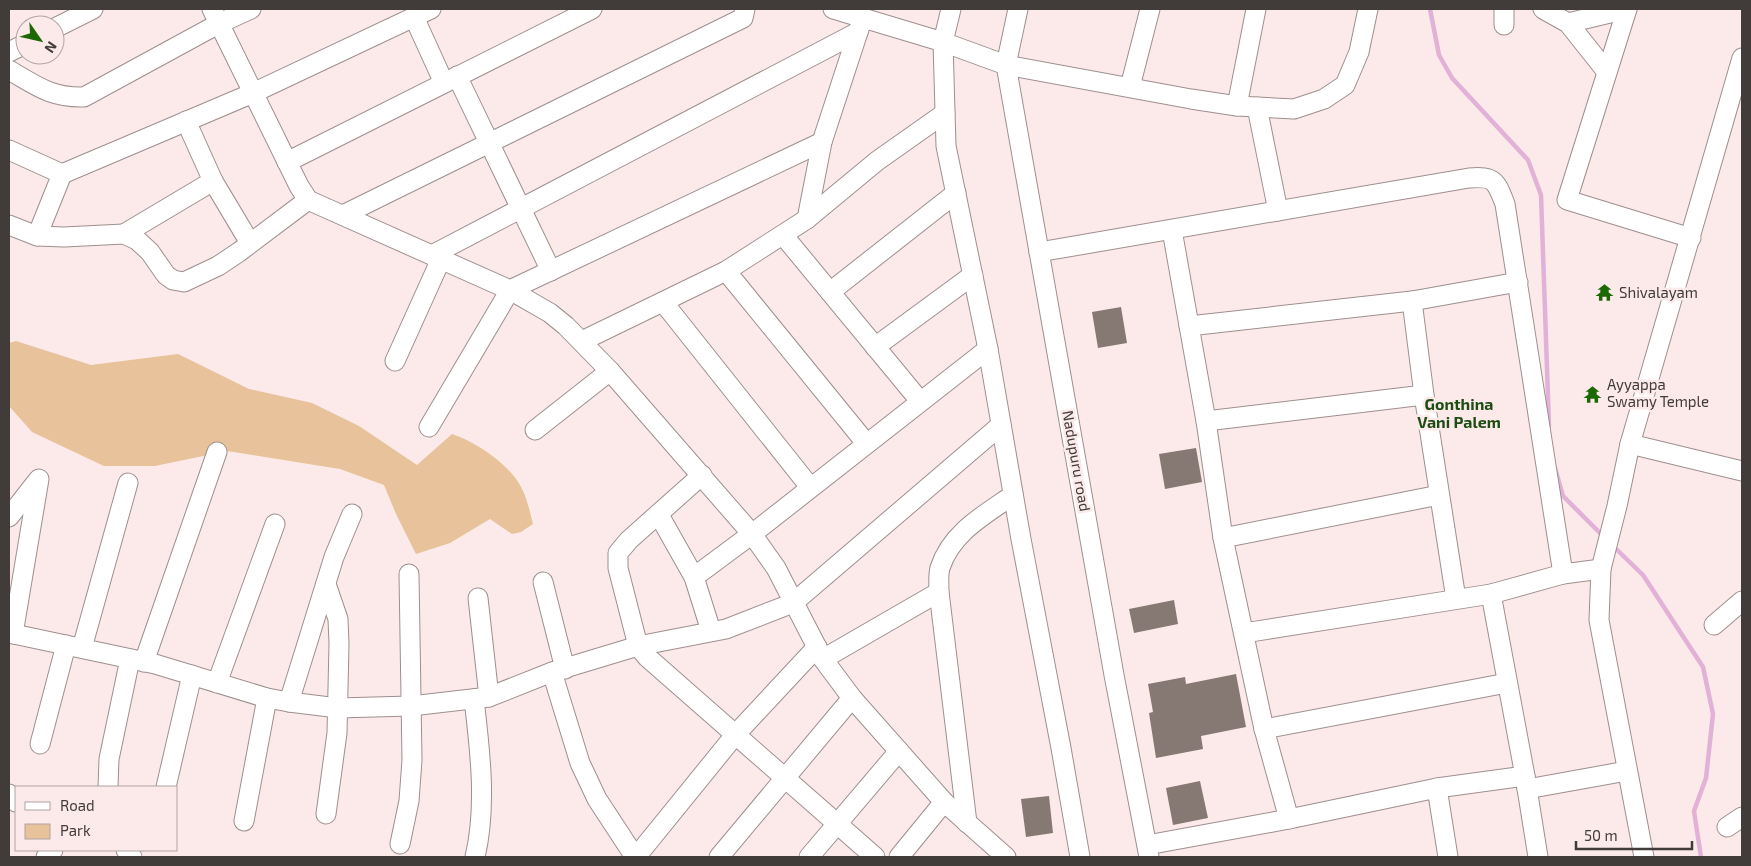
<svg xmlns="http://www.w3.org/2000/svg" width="1751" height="866" font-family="'Exo 2',sans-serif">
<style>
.green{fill:#e7c29a}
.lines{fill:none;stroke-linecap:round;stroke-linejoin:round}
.stream{stroke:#e1b1d7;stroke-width:4.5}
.building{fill:#867973}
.minor-casing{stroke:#9e8f8e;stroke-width:21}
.minor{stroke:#fff;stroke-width:19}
.labels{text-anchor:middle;stroke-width:5;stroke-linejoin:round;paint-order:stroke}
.poi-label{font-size:15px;fill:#413b3a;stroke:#fbeae9;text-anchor:start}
.street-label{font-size:15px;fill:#413b3a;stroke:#fbeae9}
.neighbourhood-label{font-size:16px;font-weight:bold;fill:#1e4d14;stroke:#fbeae9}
</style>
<rect width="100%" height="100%" fill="#fbeae9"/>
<path class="green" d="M16,341L91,365L178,354L249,389L312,403L359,426L417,465L452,434C476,442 509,464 521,487C527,498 530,512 533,524L521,532L512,534L490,519L450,543L416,554L396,514L384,485L340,469L227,451L155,466H104L32,432L9,406V343Z"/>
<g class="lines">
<g class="stream">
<path d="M1430,9L1439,55L1452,78L1528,160L1541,195L1549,426"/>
<path d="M1555,468L1563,496L1604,537"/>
<path d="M1613,546L1643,575L1703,667L1713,714L1706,778L1694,811L1701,857"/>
</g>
</g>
<g class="building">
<path d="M1121,307L1127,343L1098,348L1092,312Z"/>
<path d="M1196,448L1202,482L1165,489L1159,454Z"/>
<path d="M1174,600L1178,624L1134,633L1129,609Z"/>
<path d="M1236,674L1246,727L1201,736L1203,749L1156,758L1149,713L1153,712L1148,684L1185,677L1186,684Z"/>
<path d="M1200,781L1208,818L1173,825L1166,788Z"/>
<path d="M1049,796L1053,833L1026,837L1021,799Z"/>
</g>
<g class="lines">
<defs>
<g id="minor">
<path d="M212,9L299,186L308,200L510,290L550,313L566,326L610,371L752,534L776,568L823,659L852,698L944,802L1006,857"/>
<path d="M833,9L943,42L1006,65L1191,99L1237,106L1294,109L1324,99L1345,85L1359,52L1368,9"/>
<path d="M951,9L943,42L946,146L988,349L1021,539L1061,748L1080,857"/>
<path d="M1018,9L1006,65L1114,675L1149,857"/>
<path d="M1543,9L1568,23L1607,72"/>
<path d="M1627,9L1567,200L1691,238"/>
<path d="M414,17L444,83"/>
<path d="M1568,23L1627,9"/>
<path d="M1504,25V9"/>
<path d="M55,28L93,9"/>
<path d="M9,52L25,44"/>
<path d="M1742,58L1630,444L1742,471"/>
<path d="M9,70C37,86 51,98 84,97L220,23L251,9"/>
<path d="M457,76L551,271"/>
<path d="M1130,87L1150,9"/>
<path d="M1237,106L1256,9"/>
<path d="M1257,107L1278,211"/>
<path d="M9,150L62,174L253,93L431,9"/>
<path d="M287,162L592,9"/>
<path d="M213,181L250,243"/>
<path d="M343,215L743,18L745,9"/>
<path d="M807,219L822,142L860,26"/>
<path d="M9,225L37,236L64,237L124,234L137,240L150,252L166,275L173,280L184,282L218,266L239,252L308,200"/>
<path d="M1172,230L1206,421L1223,538L1264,729L1289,819"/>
<path d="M124,234L213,181L186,121"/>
<path d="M783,235L920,401"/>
<path d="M37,236L62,174"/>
<path d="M1039,252L1469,178C1495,176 1496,181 1505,204L1563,574"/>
<path d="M432,255L858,32"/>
<path d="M726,271L866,443"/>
<path d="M830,292L956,193"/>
<path d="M663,302L810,487"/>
<path d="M1189,326L1412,301"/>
<path d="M582,341L726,271L807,219L877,161L945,113"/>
<path d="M875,347L973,275"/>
<path d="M395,361L441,259"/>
<path d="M1424,395L1456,599"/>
<path d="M1206,421L1424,395L1412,301L1518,282"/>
<path d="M429,427L510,290L822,142"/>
<path d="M535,430L610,371"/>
<path d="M1630,444L1617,506L1601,569L1599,620L1644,857"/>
<path d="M702,475L629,540L618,553V568L638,646L647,657L875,857"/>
<path d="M659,515L694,577L711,631"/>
<path d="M9,517L38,480"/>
<path d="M1223,538L1439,495"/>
<path d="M694,577L752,534L988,349"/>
<path d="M543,582L565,669"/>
<path d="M326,584L338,619L339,644L337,733L326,814"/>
<path d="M1491,594L1525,776L1538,857"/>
<path d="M478,598L489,697"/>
<path d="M1714,625L1742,601"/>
<path d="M9,633L155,664L267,698L289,702L338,708L411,706L489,697L552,672L638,646L726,629L793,603L1001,425"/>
<path d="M1244,633L1491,594L1563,574L1601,569"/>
<path d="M13,634L39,479"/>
<path d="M82,648L128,483"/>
<path d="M823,659L939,592"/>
<path d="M144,662L217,452"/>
<path d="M552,672L580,763L597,799L635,857"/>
<path d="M217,683L275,524"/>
<path d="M474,699C480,750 487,807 475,857"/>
<path d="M289,702L334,557L352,514"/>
<path d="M1264,729L1507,683"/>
<path d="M40,744L66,645"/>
<path d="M108,787L109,759L130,659"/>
<path d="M166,787L192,675"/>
<path d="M1437,788L1448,857"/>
<path d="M1527,789L1627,771"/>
<path d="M9,794L16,802"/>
<path d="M244,821L267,698"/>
<path d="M967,823L939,592C939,584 938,575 940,568C951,533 984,515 1013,495"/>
<path d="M1727,827L1742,817"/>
<path d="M400,844L409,801L412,760L409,574"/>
<path d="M1147,845L1289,819L1437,788L1525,776"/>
<path d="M126,850L132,857"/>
<path d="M46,857L53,850"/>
<path d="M636,857L735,735L817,647"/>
<path d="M719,857L852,698"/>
<path d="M809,857L899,751"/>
<path d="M899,857L944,802"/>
</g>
</defs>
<use href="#minor" class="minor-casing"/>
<use href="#minor" class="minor"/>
</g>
<defs>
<symbol id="temple-bare" viewBox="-9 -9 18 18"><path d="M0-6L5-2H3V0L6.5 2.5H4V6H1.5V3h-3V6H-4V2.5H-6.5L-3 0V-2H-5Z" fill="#1c6804" stroke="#fbeae9" stroke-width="2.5" paint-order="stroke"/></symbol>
</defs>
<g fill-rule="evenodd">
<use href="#temple-bare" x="1592" y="280" width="25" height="25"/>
<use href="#temple-bare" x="1580" y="382" width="25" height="25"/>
</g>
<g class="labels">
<g class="poi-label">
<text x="1619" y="298">Shivalayam</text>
<text x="1607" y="390">Ayyappa<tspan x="1607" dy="17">Swamy Temple</tspan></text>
</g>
<g class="street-label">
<text transform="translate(1076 461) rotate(80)" y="5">Nadupuru road</text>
</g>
<g class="neighbourhood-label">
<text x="1459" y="410">Gonthina<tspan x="1459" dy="18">Vani Palem</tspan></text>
</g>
</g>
<rect width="1751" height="866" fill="none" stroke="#413b3a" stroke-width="20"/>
<rect x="15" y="786" width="162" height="65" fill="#fbeae9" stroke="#b1a4a3"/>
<rect x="25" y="802" width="25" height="8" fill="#ffffff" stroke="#b1a4a3"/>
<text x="60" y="811" font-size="15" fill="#413b3a">Road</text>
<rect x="25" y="824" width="25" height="15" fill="#e7c29a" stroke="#b1a4a3"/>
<text x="60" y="836" font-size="15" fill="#413b3a">Park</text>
<g transform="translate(40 40) rotate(124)"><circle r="24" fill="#fbeae9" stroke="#b1a4a3"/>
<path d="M0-4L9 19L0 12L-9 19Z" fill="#1c6804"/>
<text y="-8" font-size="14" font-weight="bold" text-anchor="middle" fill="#413b3a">N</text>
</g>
<path d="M1576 841v8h116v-8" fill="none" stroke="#413b3a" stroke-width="2.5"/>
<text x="1584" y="841" font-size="15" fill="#413b3a" stroke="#fbeae9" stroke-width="4" paint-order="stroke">50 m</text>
</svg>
